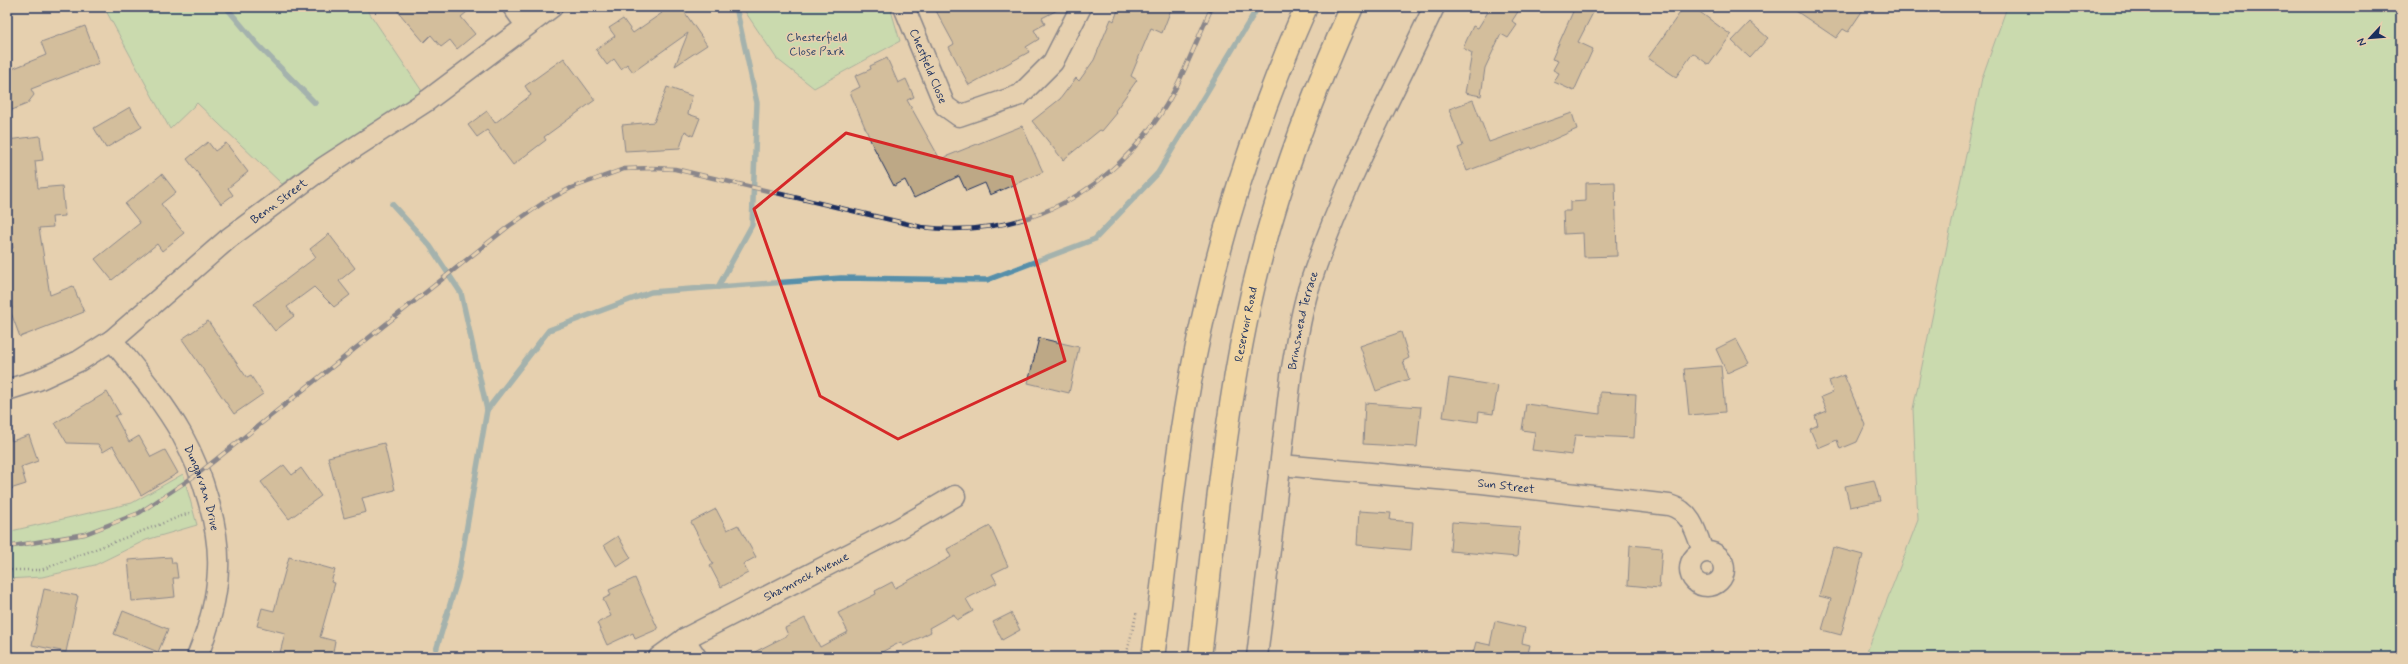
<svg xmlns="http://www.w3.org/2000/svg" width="2408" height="664" font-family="Mynerve,sans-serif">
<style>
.green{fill:#a8e6ae;stroke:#628a86}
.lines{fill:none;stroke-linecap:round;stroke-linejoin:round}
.stream{stroke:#578faa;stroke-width:5.5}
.building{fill:#bda886;stroke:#1b2f5e}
.minor-casing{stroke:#1b2f5e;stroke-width:23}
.primary-casing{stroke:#1b2f5e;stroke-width:25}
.path{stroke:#1b2f5e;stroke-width:2.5;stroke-dasharray:1 3;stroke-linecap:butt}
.minor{stroke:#e6d0af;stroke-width:20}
.primary{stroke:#fedd96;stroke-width:22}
.rail-casing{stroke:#1b2f5e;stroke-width:4.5}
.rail{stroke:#e6d0af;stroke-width:3;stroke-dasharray:9;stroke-linecap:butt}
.marked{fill:none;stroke:#d62828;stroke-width:3;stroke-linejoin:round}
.labels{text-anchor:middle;stroke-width:3.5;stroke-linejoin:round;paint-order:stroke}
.park-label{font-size:12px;fill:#294166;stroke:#e6d0af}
.street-label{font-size:12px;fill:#1b2f5e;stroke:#e6d0af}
</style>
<rect width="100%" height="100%" fill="#e6d0af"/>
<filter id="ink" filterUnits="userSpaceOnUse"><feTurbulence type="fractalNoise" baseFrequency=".025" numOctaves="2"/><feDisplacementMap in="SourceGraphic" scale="8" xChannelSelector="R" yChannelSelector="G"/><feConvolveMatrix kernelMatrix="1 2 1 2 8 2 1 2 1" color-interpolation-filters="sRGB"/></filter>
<g filter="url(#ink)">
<g class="green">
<path d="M104,7H357L368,11L428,100L301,170L282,184L197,103L170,129Z"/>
<path d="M742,7H890L900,41L814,88L777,59Z"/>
<path d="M2007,7H2401V657H1865L1918,520L1913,409L1982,78Z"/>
<path d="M183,474L197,525L146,540L95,565L42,577L7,579V532L132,503Z"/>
</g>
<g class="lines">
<g class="stream">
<path d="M226,7L257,44L315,103"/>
<path d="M392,204L430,246L461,293L487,410L458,578L434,657"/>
<path d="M718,287L752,225L757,103L736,7"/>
<path d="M487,410L549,330L651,292L841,278L987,280L1095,239L1158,173L1258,7"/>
</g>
</g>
<g class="building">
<path d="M394,7H473L461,17L475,34L457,49L450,40L441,47L431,35L424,42Z"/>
<path d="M658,7H681L707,45L675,66L688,33L633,72L627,64L621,69L614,59L607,65L596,50L615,36L609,28L623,19L633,33L662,13Z"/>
<path d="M934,7H1063L1042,18L1045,24L1034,30L1039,39L1026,47L1029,52L969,85L949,47L954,44Z"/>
<path d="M1119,7H1172L1162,33L1151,28L1131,76L1137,80L1115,111L1117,113L1102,131L1100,130L1063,160L1032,121L1060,99L1076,78L1079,81L1094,60L1111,19L1114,21Z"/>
<path d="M1491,7H1521L1512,21L1517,25L1508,38L1501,34L1485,68L1481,96L1465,93L1472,53L1463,48L1473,26L1478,28Z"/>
<path d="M1575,7H1596L1578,42L1593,49L1574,91L1554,82L1559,73L1553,70L1558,61L1552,59Z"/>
<path d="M1684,7H1693L1731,35L1709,65L1693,53L1676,77L1648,58Z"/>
<path d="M1790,7H1865L1848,32L1843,29L1836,38Z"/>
<path d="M1750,22L1768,38L1750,58L1732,41Z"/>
<path d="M85,26L99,63L31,89L34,95L27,104L7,112V71L46,55L41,42Z"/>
<path d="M564,58L595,100L544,137L546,140L513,165L487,130L477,137L468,125L487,111L495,123L531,95L525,86Z"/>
<path d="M887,58L898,83L906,79L914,97L907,100L940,159L1022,126L1043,172L990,195L985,183L966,191L959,176L914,198L905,180L894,186L872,144L850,92L860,87L855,76L871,69L870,66Z"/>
<path d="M667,87L692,96L688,114L700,118L693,136L685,131L680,148L625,151L622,125L654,122Z"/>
<path d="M1473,100L1489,142L1572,113L1577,129L1532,149L1531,147L1467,171L1458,148L1463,146L1449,109Z"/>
<path d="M130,107L142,127L106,148L94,128Z"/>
<path d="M40,136L43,160L35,161L38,188L62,186L65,216L52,217L53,227L39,228L50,295L73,286L84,312L20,337L10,310L12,309L7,280V249L13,248L7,208V140Z"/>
<path d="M208,142L215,151L226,143L248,172L228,188L233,195L221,204L187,159Z"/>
<path d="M162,174L176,192L161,204L184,233L162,251L157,244L112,280L95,259L140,223L125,204Z"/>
<path d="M1615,182L1617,256L1584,257L1583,233L1564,234L1563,211H1570V202L1586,201V183Z"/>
<path d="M329,234L355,268L339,281L350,295L334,307L314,287L287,307L294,316L275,331L254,304L316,257L310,249Z"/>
<path d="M208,321L247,378L251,376L263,394L234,414L182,339Z"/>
<path d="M1401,332L1409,358L1403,361L1409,379L1376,391L1360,346Z"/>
<path d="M1039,338L1079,347L1069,393L1028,383Z"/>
<path d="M1736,339L1749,363L1727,373L1716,349Z"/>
<path d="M1721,366L1725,412L1689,415L1684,369Z"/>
<path d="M1844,375L1865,425L1857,442L1840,449L1837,440L1818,448L1810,429L1818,425L1815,416L1827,411L1821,397L1833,392L1829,381Z"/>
<path d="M1449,378L1498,386L1493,414L1479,412L1478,422L1443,417Z"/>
<path d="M107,392L120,414L115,416L129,442L139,436L151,457L165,450L178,473L141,495L113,446L103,452L98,444L67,443L55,423Z"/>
<path d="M1600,392L1636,394L1634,438L1575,435L1572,455L1532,450L1535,432L1522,430L1526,404L1600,414Z"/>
<path d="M1365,403L1421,407L1417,447L1363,444Z"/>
<path d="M10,434L12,441L29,435L38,461L21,467L26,484L7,490V435Z"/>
<path d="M384,443L395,490L362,498L366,512L344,518L328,457Z"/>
<path d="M284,465L292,475L301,468L321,496L289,519L261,482Z"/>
<path d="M1874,480L1880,501L1850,507L1845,486Z"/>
<path d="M716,509L727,530L738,525L756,557L743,564L748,573L721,587L710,566L713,564L691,522Z"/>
<path d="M1359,511L1391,513L1390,520L1413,522L1411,550L1357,545Z"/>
<path d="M1452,522L1520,527L1517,557L1450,551Z"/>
<path d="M990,526L1008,566L992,574L997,583L966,599L973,611L957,620L954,614L929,628L931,632L903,646L901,642L872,657H745L788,635L785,628L805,618L820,647L848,632L838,613L876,594L875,591L892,582L895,588L951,557L947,549Z"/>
<path d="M618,536L631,558L617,567L604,545Z"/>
<path d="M1630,545L1662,548L1659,588L1628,585Z"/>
<path d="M1833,547L1863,555L1841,635L1822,630L1831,599L1819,596Z"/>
<path d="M171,557L172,563H176L178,578H173L175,597L132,601L128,560Z"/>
<path d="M289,557L335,570L331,582L335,583L320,637L335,641L332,657H279L285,633L257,626L262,608L274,611Z"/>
<path d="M635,578L658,629L635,639L633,633L607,645L597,623L611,616L603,599L611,595L609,590Z"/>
<path d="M44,589L78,596L66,652L32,645Z"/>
<path d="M123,611L168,629L158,652L114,634Z"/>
<path d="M1011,613L1020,630L1002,640L993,622Z"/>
<path d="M1495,621L1525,628L1522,643L1530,645L1527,657H1472L1476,642L1490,645Z"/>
</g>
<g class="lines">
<defs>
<g id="minor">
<path d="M513,7L526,25"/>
<path id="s1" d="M904,7L945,106L959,116L1020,95L1053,62L1081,7"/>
<path id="s2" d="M112,340C137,371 163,401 182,435C202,471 220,528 218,569C217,599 208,630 197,657"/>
<path id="s3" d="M7,390L38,380L79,361L112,340L229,238L323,168L428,100L552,7"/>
<path id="s4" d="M1281,465L1482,483L1669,505C1691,511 1696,531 1703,552"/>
<circle cx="1707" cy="569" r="17"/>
<path d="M684,639L696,657"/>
<path id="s5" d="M659,657L684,639L900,528L955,496"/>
<path id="s6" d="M1257,657L1292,368C1297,340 1301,311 1310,284C1341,189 1391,98 1434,7"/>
</g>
<g id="primary">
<path d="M1153,657C1162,595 1168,532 1176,470C1197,311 1241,153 1306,7"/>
<path id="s7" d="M1200,657C1213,547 1223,435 1245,326C1267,215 1305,110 1352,7"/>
</g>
</defs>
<use href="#minor" class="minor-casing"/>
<use href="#primary" class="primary-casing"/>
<g class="path">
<path d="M7,570H41L192,512"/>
<path d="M1126,657L1137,611"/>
</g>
<use href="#minor" class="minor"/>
<use href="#primary" class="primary"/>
<defs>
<path id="rail" d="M7,547L85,534L139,513L199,473L509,226L546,201L571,188L624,169L652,168L675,169L921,227C1018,238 1097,201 1155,122C1179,90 1195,43 1212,7"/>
</defs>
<use href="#rail" class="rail-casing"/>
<use href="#rail" class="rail"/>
</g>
</g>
<path d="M0 0H2408V664H0ZM846,133L1012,177L1065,361L898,439L820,396L754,209Z" fill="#e6d0af" fill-opacity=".55" fill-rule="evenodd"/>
<path class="marked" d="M846,133L1012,177L1065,361L898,439L820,396L754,209Z"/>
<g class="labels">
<g class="park-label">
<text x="817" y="41">Chesterfield<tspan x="817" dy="14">Close Park</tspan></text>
</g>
<g class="street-label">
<text dy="4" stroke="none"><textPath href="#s1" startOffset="64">Chestfield Close</textPath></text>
<text dy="4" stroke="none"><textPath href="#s3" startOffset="334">Benn Street</textPath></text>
<text dy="4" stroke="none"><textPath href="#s6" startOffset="340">Brinsmead Terrace</textPath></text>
<text dy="4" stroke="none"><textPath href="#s7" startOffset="336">Reservoir Road</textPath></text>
<text dy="4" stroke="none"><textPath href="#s4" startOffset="226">Sun Street</textPath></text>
<text dy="4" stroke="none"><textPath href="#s2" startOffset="175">Dungarvan Drive</textPath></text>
<text dy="4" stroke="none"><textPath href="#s5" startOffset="168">Shamrock Avenue</textPath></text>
</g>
</g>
<rect width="2408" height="664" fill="none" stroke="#e6d0af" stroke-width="24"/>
<rect x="12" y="12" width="2384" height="640" fill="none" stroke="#1b2f5e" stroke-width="1.5" filter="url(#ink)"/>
<g transform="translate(2370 38) rotate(244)" stroke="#e6d0af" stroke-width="3" paint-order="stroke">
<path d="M0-3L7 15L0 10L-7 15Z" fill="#1b2f5e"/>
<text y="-6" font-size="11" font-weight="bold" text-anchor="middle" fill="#1b2f5e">N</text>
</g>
</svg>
